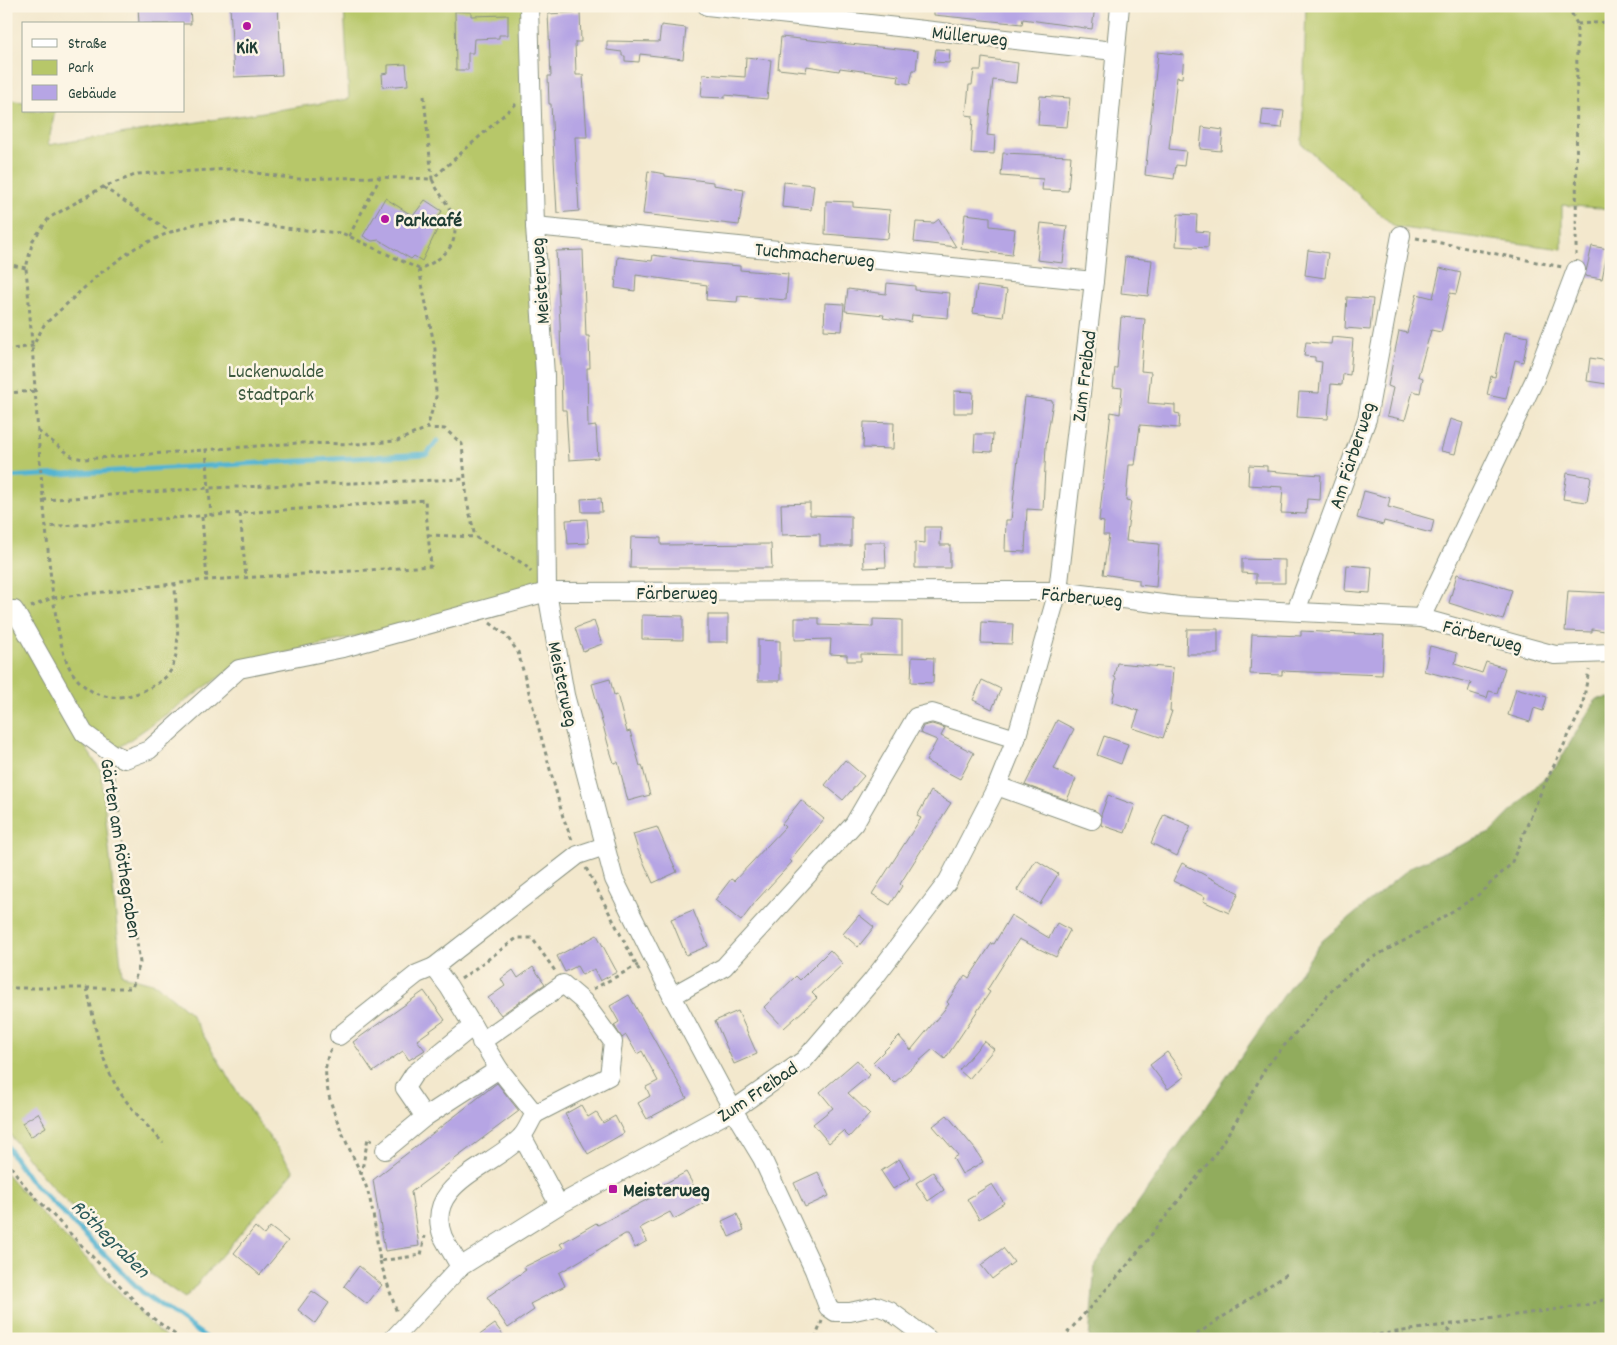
<svg xmlns="http://www.w3.org/2000/svg" width="1617" height="1345" font-family="Dekko,sans-serif">
<style>
.green{fill:#b7c769;stroke:#6b824e}
.forest{fill:#91ac5d;stroke:#587448}
.lines{fill:none;stroke-linecap:round;stroke-linejoin:round}
.stream{stroke:#52b4d1;stroke-width:5}
.building{fill:#b6a5e4}
.minor-casing{stroke:#899280;stroke-width:20}
.path{stroke:#899280;stroke-width:3;stroke-dasharray:4 4;stroke-linecap:butt}
.minor{stroke:#fff;stroke-width:18}
.poi-dot{fill:#b5179e;stroke:#fcf5e5;stroke-width:2}
.labels{text-anchor:middle;stroke-width:5;stroke-linejoin:round;paint-order:stroke}
.street-label{font-size:20px;fill:#1f3d34;stroke:#fcf5e5}
.poi-label{font-size:20px;font-weight:bold;fill:#1f3d34;stroke:#fcf5e5;text-anchor:start}
.park-label{font-size:20px;fill:#3d593f;stroke:#fcf5e5}
.water-label{font-size:21px;font-style:italic;fill:#2c5b5b;stroke:#fcf5e5}
</style>
<rect width="100%" height="100%" fill="#fcf5e5"/>
<filter id="ink" filterUnits="userSpaceOnUse"><feTurbulence type="fractalNoise" baseFrequency=".02" numOctaves="2"/><feDisplacementMap in="SourceGraphic" scale="10" xChannelSelector="R" yChannelSelector="G"/><feConvolveMatrix kernelMatrix="1 2 1 2 8 2 1 2 1" color-interpolation-filters="sRGB"/></filter>
<filter id="wash" filterUnits="userSpaceOnUse"><feTurbulence type="fractalNoise" baseFrequency=".0096" numOctaves="4" result="noise"/><feDisplacementMap in="SourceGraphic" scale="20" xChannelSelector="R" yChannelSelector="G"/><feGaussianBlur stdDeviation="1.12" result="paint"/><feColorMatrix in="noise" values="0 0 0 0 0 0 0 0 0 0 0 0 0 0 0 0 0 1.4 0 .05"/><feComposite in="paint" operator="in"/></filter>
<g filter="url(#wash)">
<rect width="100%" height="100%" fill="#f3e8cd"/>
<g class="green">
<path d="M344,6H529L547,592L238,664L111,753L84,733L6,598V100L24,102V111H55L48,145L349,99Z"/>
<path d="M1306,6H1611V209L1562,205V249L1395,227L1302,144Z"/>
<path d="M6,619L12,620L61,710L101,771L122,975L156,984L190,1013L241,1098L294,1171L185,1298C113,1250 56,1200 6,1129Z"/>
<path d="M6,1173L41,1213L157,1330L169,1339H6Z"/>
</g>
<path class="forest" d="M1611,698V1339H1089L1095,1264L1322,941L1412,866L1490,833L1557,765L1596,699Z"/>
<g class="lines">
<g class="stream">
<path d="M6,477L427,454L437,441"/>
<path d="M6,1145L29,1179L142,1292L208,1339"/>
</g>
</g>
<g id="blocks">
<g class="building">
<path d="M138,6H190L191,24H139Z"/>
<path d="M230,6H278L282,75L234,77Z"/>
<path d="M934,6H1095L1092,29L1023,19L1022,24L934,15Z"/>
<path d="M455,11L471,12V16L508,15V35H499V38L474,39L473,53H468V70H456Z"/>
<path d="M580,12L581,42H575L576,75H583L587,137H575L579,211L557,213L551,104H549L548,76H551L548,14Z"/>
<path d="M661,25L686,28L683,59L640,54L639,62L625,61V56H622V52L607,50V41L659,42Z"/>
<path d="M781,37L918,51L916,70H913L910,84L898,82L899,76L840,68L839,71L807,66L806,72L778,69Z"/>
<path d="M936,49L950,50L949,63L934,62Z"/>
<path d="M1158,52L1184,55L1182,78L1177,77L1169,149L1186,151L1184,166L1176,165L1174,179L1145,175Z"/>
<path d="M746,57L771,60L767,99L725,95V98L701,97L703,74L745,77Z"/>
<path d="M982,58L1018,63L1016,83L993,80L987,135L995,136L994,154L971,153L973,116L966,115L969,85H972L974,70H981Z"/>
<path d="M406,64L408,85L383,87L382,74L388,73V65Z"/>
<path d="M1040,96L1070,98L1067,127L1038,125Z"/>
<path d="M1263,109L1284,111L1282,128L1261,126Z"/>
<path d="M1202,127L1223,130L1221,151L1200,149Z"/>
<path d="M1003,153L1071,156L1068,191L1042,190L1043,179L1001,176Z"/>
<path d="M648,171L665,174V176L713,182V185L744,190L739,225L643,214Z"/>
<path d="M784,182L814,185L811,210L782,207Z"/>
<path d="M385,198L413,216L425,200L442,211L433,227L437,230L422,261L414,256L411,259L379,240L372,241L363,236Z"/>
<path d="M826,201L853,202V207L890,210L888,239L825,234Z"/>
<path d="M965,214L990,217V226L1015,229L1012,255L961,249Z"/>
<path d="M1178,214L1197,215L1196,231L1209,232L1208,248L1176,246Z"/>
<path d="M939,219L956,247L914,242L916,222L934,223Z"/>
<path d="M1041,223L1067,226L1063,263L1037,260Z"/>
<path d="M1592,246L1608,249L1602,279L1585,276Z"/>
<path d="M583,250L586,336H589L590,368H587L588,427L596,426L598,458L569,460L566,410H562L560,322L556,251Z"/>
<path d="M1308,250L1328,253L1325,278L1305,275Z"/>
<path d="M653,255L692,261V262L740,266V270L788,274L786,300L738,296L737,302L706,300L707,285L636,275L635,291L615,288L618,257L652,261Z"/>
<path d="M1125,257L1152,260L1148,296L1121,293Z"/>
<path d="M1440,268L1461,273L1456,294L1450,293L1441,332L1431,330L1418,376L1423,378L1420,393L1413,391L1405,420L1387,416L1393,388L1388,386L1399,331L1407,333L1417,294L1433,298Z"/>
<path d="M887,283L915,286V290L950,293L948,318L912,315L911,322L883,318L884,315L845,311L848,289L886,294Z"/>
<path d="M977,286L1007,290L1003,317L973,313Z"/>
<path d="M1347,297L1373,299L1370,330L1345,328Z"/>
<path d="M825,303L844,304L842,331L824,330Z"/>
<path d="M1121,317L1145,319L1141,371L1151,372L1148,403L1175,405V413L1180,414L1179,428L1140,425L1135,465H1129L1126,500L1131,501L1126,541L1159,544L1156,587L1139,585V580L1103,574L1109,535H1103L1104,522L1099,521L1111,412L1120,414L1122,388L1113,387L1115,368H1117Z"/>
<path d="M1504,332L1528,337L1523,362L1515,360L1506,399L1487,395L1491,376L1495,377Z"/>
<path d="M1332,337L1353,339L1350,375L1343,374L1342,385L1331,384L1328,419L1297,417L1299,392L1319,393L1322,362L1315,361V357L1304,356L1306,342L1331,344Z"/>
<path d="M1590,358L1609,361L1607,384L1587,381Z"/>
<path d="M954,391L973,392L972,413H954Z"/>
<path d="M1025,397L1053,401L1046,445L1043,510L1027,509L1025,552L1005,551L1006,520H1011Z"/>
<path d="M1450,419L1463,423L1455,454L1441,451Z"/>
<path d="M864,422L894,423L893,449L863,448Z"/>
<path d="M975,434H993L992,452L974,451Z"/>
<path d="M1249,465L1267,466V471L1321,475L1320,500L1307,499L1306,514L1281,513L1283,487L1248,485Z"/>
<path d="M1567,473L1591,477L1587,502L1563,499Z"/>
<path d="M1364,491L1390,498L1388,507L1434,520L1431,533L1384,521L1383,525L1357,518Z"/>
<path d="M601,498L602,512H582L581,499Z"/>
<path d="M810,503V515L851,516V546H820V534L782,535L781,504Z"/>
<path d="M587,519L589,543L568,544L566,520Z"/>
<path d="M925,527H941L940,545H950V568H915V542L925,543Z"/>
<path d="M631,537L661,538V545L771,544L772,568H630Z"/>
<path d="M863,542H885L886,567L864,568Z"/>
<path d="M1242,559L1285,560V583H1256V574L1242,573Z"/>
<path d="M1347,565L1372,567L1370,593L1345,591Z"/>
<path d="M1457,574L1512,590L1503,620L1449,603Z"/>
<path d="M1568,591L1611,593V632L1592,629V632L1565,631Z"/>
<path d="M642,615L683,616V640L642,639Z"/>
<rect x="708" y="615" width="20" height="27"/>
<path d="M795,618H819V625L873,627V619L902,620V655L861,654V661H847V655L830,654L831,639L795,640Z"/>
<path d="M594,621L602,644L583,651L575,628Z"/>
<path d="M982,622L1013,624L1012,644L981,643Z"/>
<path d="M1187,629H1218V654H1186Z"/>
<path d="M1301,631L1384,635L1382,675L1282,671V675L1250,674L1252,634L1301,636Z"/>
<path d="M758,640L780,641V681H758Z"/>
<path d="M1430,646L1457,653L1455,664L1482,673L1486,662L1505,668L1497,693L1489,691L1487,698L1468,692L1471,683L1424,671Z"/>
<path d="M912,657L934,658L933,683L911,682Z"/>
<path d="M1117,663L1173,668L1170,711H1172L1163,738L1133,728L1139,711L1112,702L1115,691H1114L1116,678L1114,677Z"/>
<path d="M610,679L614,695L617,694L627,732L630,731L640,766L642,765L650,795L628,801L618,762L614,763L608,744L592,684Z"/>
<path d="M982,680L1001,689L992,709L973,700Z"/>
<path d="M1516,688L1547,697L1543,711L1534,708L1530,722L1508,715Z"/>
<path d="M1057,720L1074,729L1054,769L1076,779L1067,800L1025,785Z"/>
<path d="M932,724L945,728L941,736L974,753L960,779L926,761L937,740L920,733L923,726Z"/>
<path d="M1104,736L1128,744L1121,764L1097,755Z"/>
<path d="M845,760L864,776L843,800L825,785Z"/>
<path d="M931,791L951,803L900,884L902,886L890,905L872,894L921,818L917,816Z"/>
<path d="M1108,795L1135,805L1125,833L1101,825V815Z"/>
<path d="M801,800L824,819L790,860L792,862L757,900L741,921L715,900L731,879L734,881L785,827L782,824Z"/>
<path d="M1164,814L1191,826L1177,856L1151,843Z"/>
<path d="M657,827L677,872L653,883L638,850L633,834Z"/>
<path d="M1036,860L1058,874L1040,904L1017,890Z"/>
<path d="M1182,863L1239,893L1229,913L1203,901L1205,897L1173,881Z"/>
<path d="M693,910L708,946L686,955L671,919Z"/>
<path d="M859,915L874,927L858,947L843,934Z"/>
<path d="M1011,915L1049,938L1057,923L1070,930L1056,957L1019,939L987,990L990,992L945,1059L933,1049L894,1083L873,1062L899,1036L911,1050L949,1004L947,1002L965,975L969,978L992,943L994,944Z"/>
<path d="M597,935L617,972L600,981L594,969L582,975L577,966L565,972L557,956Z"/>
<path d="M830,950L843,964L812,993L817,998L784,1028L764,1007L796,976L800,980Z"/>
<path d="M533,967L545,984L501,1015L488,998L505,986L501,979L513,970L518,978Z"/>
<path d="M424,991L445,1020L417,1040L425,1050L409,1060L403,1051L373,1072L353,1042Z"/>
<path d="M629,995L687,1098L647,1119L638,1103L650,1096L646,1087L658,1081L642,1051L637,1054L626,1035L622,1038L614,1025L619,1022L610,1006Z"/>
<path d="M738,1011L757,1054L734,1064L715,1021Z"/>
<path d="M984,1041L994,1049L969,1079L959,1070Z"/>
<path d="M1167,1052L1185,1076L1168,1089L1150,1065Z"/>
<path d="M857,1060L870,1075L848,1093L870,1114L849,1137L843,1131L829,1143L813,1124L833,1108L820,1092Z"/>
<path d="M497,1083L519,1111L411,1192L419,1246L385,1251L373,1180Z"/>
<path d="M581,1105L588,1117L596,1112L603,1123L615,1116L624,1133L588,1154L565,1114Z"/>
<path d="M38,1113L46,1127L30,1137L22,1123Z"/>
<path d="M947,1115L975,1149L983,1162L962,1174L953,1158L958,1155L933,1126Z"/>
<path d="M899,1159L911,1178L893,1189L881,1171Z"/>
<path d="M686,1172L695,1188L699,1186L707,1201L674,1219L670,1212L640,1228L647,1241L635,1248L628,1234H625L559,1273L565,1286L530,1304L534,1310L508,1328L487,1297L526,1270L524,1267L563,1248L560,1244L596,1223L598,1225L660,1193L657,1188Z"/>
<path d="M818,1172L829,1196L805,1207L794,1183Z"/>
<path d="M933,1172L944,1190L928,1201L916,1183Z"/>
<path d="M992,1184L1004,1203L979,1219L967,1199Z"/>
<path d="M737,1214L744,1230L729,1237L722,1221Z"/>
<path d="M255,1227L264,1235L270,1227L288,1241L260,1275L234,1253Z"/>
<path d="M1003,1248L1014,1262L992,1279L981,1265Z"/>
<path d="M359,1266L382,1285L367,1304L344,1286Z"/>
<path d="M312,1291L329,1303L315,1323L298,1310Z"/>
<path d="M495,1324L506,1339H474Z"/>
</g>
</g>
</g>
<g filter="url(#ink)">
<use href="#blocks" fill-opacity="0" stroke="#899280" stroke-width="1"/>
<g class="lines">
<defs>
<g id="minor">
<path d="M529,6L535,226L545,375L547,592L565,695L614,879L672,996L733,1110L762,1158L814,1270L828,1307L835,1312H850L877,1306L890,1311L928,1339"/>
<path d="M707,6L1114,51"/>
<path d="M535,226L1094,281"/>
<path d="M6,610H14L16,613L84,733L111,753L125,759L149,750L239,669L343,648L547,592L1058,591L1179,606L1421,618L1555,655L1611,653"/>
<path d="M1296,611L1367,419L1401,235"/>
<path d="M1421,618L1534,381L1576,270"/>
<path d="M997,786L1092,820"/>
<path d="M434,967L578,855L605,846"/>
<path d="M672,996L724,967L854,824L916,717L932,713L1016,739"/>
<path d="M339,1036L417,974L434,967L449,987L499,1069L535,1114C530,1121 527,1131 521,1137C493,1167 422,1184 443,1237C448,1247 455,1257 460,1267"/>
<path d="M481,1042L563,984L583,1001L613,1042L609,1076L535,1114"/>
<path d="M425,1117L405,1088L414,1074L473,1026"/>
<path d="M522,1136L559,1205"/>
<path d="M385,1150L425,1117L499,1069"/>
<path d="M393,1339L460,1267L559,1205L733,1110L804,1060L872,981L948,881L997,786L1016,739L1058,591L1094,281L1120,6"/>
</g>
</defs>
<use href="#minor" class="minor-casing"/>
<g class="path">
<path d="M1568,6L1577,24L1576,255"/>
<path d="M1577,24L1611,22"/>
<path d="M424,96L432,179L516,104"/>
<path d="M103,187L171,232L195,224L237,221L293,229L342,233L419,269C449,257 465,239 448,206C443,197 436,189 432,179L374,177L296,179L231,169L138,174L103,187L49,218L33,240L26,268C34,355 37,442 46,528C50,570 53,611 63,651C74,691 107,708 145,690C154,686 166,679 171,670C183,645 175,610 175,584"/>
<path d="M349,236L380,178"/>
<path d="M1416,238L1562,267"/>
<path d="M6,264L26,268"/>
<path d="M419,269L435,349L436,397L427,428"/>
<path d="M6,350L33,346L44,325L98,275L135,248L170,232"/>
<path d="M6,393L36,391"/>
<path d="M38,431L73,457L84,459L298,443L356,444L397,441L427,428L445,429L462,444L467,501L475,537"/>
<path d="M206,449L211,516"/>
<path d="M43,500L208,488L466,479"/>
<path d="M240,514L246,578"/>
<path d="M202,517L207,580"/>
<path d="M428,535L475,537L524,564L531,572"/>
<path d="M31,607L52,598L207,580L431,566L425,500L46,527"/>
<path d="M490,623L505,634L518,652L563,817L572,840"/>
<path d="M586,868L641,974"/>
<path d="M461,979L517,938H532L555,971"/>
<path d="M6,988H132L140,963L113,770"/>
<path d="M87,988C94,1020 99,1054 114,1082C126,1105 146,1124 163,1143"/>
<path d="M593,989L638,965"/>
<path d="M331,1049C311,1085 353,1151 366,1186C374,1209 376,1237 380,1261L421,1255L425,1236"/>
<path d="M6,1160L24,1185L146,1313L181,1339"/>
<path d="M361,1175L368,1138L372,1141"/>
<path d="M380,1261L397,1313"/>
<path d="M815,1339L822,1321"/>
<path d="M1062,1339L1125,1268L1213,1157L1243,1110L1266,1067L1339,982L1368,960L1409,938L1477,896L1511,864L1541,792L1582,708L1589,670"/>
<path d="M1190,1339L1288,1273"/>
<path d="M1347,1339L1586,1305L1611,1298"/>
<path d="M1443,1339L1452,1325"/>
<path d="M1604,1339L1611,1320"/>
</g>
<use href="#minor" class="minor"/>
</g>
</g>
<g class="poi-dot">
<circle cx="247" cy="26" r="5"/>
<circle cx="385" cy="219" r="5"/>
<rect x="608" y="1184" width="10" height="10" rx="2.5"/>
</g>
<g class="labels">
<g class="street-label">
<text transform="translate(970 35) rotate(6)" y="7">Müllerweg</text>
<text transform="translate(815 254) rotate(6)" y="7">Tuchmacherweg</text>
<text transform="translate(539 281) rotate(-94)" y="7">Meisterweg</text>
<text transform="translate(1083 376) rotate(-83)" y="7">Zum Freibad</text>
<text transform="translate(1351 455) rotate(-72)" y="7">Am Färberweg</text>
<text x="677" y="599">Färberweg</text>
<text transform="translate(1082 596) rotate(5)" y="7">Färberweg</text>
<text transform="translate(1483 635) rotate(15)" y="7">Färberweg</text>
<text transform="translate(564 684) rotate(78)" y="7">Meisterweg</text>
<text transform="translate(122 848) rotate(81)" y="7">Gärten am Röthegraben</text>
<text transform="translate(757 1091) rotate(-34)" y="7">Zum Freibad</text>
</g>
<g class="poi-label">
<text x="247" y="53" text-anchor="middle">KiK</text>
<text x="395" y="226">Parkcafé</text>
<text x="623" y="1196">Meisterweg</text>
</g>
<g class="park-label">
<text x="276" y="377">Luckenwalde<tspan x="276" dy="23">Stadtpark</tspan></text>
</g>
<g class="water-label">
<text transform="translate(111 1238) rotate(45)" y="7">Röthegraben</text>
</g>
</g>
<rect width="1617" height="1345" fill="none" stroke="#fcf5e5" stroke-width="25"/>
<rect x="22" y="22" width="162" height="90" fill="#fcf5e5" stroke="#a4ab9e"/>
<rect x="32" y="39" width="25" height="8" fill="#ffffff" stroke="#a4ab9e"/>
<text x="68" y="48" font-size="15" fill="#1f3d34">Straße</text>
<rect x="32" y="60" width="25" height="15" fill="#b7c769" stroke="#a4ab9e"/>
<text x="68" y="72" font-size="15" fill="#1f3d34">Park</text>
<rect x="32" y="85" width="25" height="15" fill="#b6a5e4" stroke="#a4ab9e"/>
<text x="68" y="98" font-size="15" fill="#1f3d34">Gebäude</text>
</svg>
